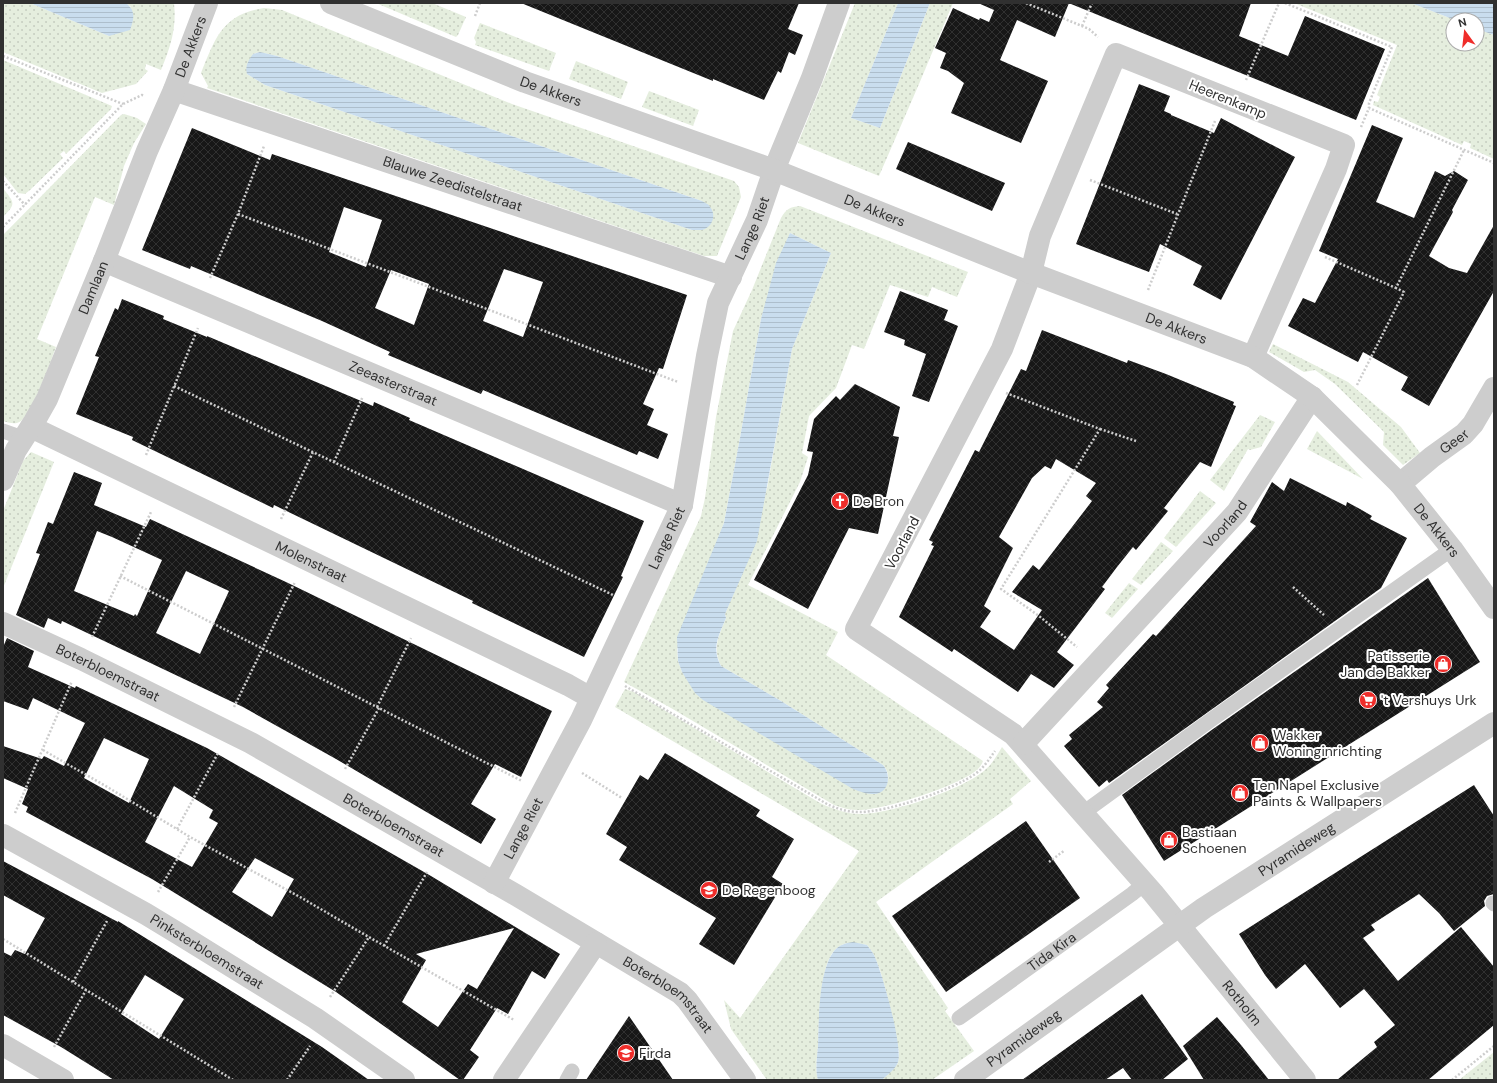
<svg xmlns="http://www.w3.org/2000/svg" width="1497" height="1083" font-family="'DM Sans',sans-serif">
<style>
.grass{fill:url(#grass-dots);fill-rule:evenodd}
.water{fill:url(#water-rules)}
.building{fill:url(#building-cross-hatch);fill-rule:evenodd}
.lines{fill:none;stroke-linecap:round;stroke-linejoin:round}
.path{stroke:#cdcdcd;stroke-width:2.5;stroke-dasharray:2 2;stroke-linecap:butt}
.service{stroke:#cdcdcd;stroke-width:15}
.minor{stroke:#cdcdcd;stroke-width:22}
.tertiary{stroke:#cdcdcd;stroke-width:22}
.labels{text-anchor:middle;stroke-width:4;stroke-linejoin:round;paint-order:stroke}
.street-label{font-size:14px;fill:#303030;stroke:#fff}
.poi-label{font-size:14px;fill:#303030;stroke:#fff;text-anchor:start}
</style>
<defs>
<pattern id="grass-dots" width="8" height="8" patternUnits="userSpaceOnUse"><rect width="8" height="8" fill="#e5eede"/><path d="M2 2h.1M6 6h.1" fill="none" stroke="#c5ccbf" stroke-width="1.8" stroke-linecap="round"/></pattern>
<pattern id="water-rules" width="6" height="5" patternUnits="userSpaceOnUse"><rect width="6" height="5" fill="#c9ddee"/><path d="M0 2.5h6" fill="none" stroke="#adbecc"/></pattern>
<pattern id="building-cross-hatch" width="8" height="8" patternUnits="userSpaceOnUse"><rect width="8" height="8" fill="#171717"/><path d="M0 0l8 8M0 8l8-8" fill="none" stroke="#303030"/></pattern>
</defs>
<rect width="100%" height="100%" fill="#fff"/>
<g class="grass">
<path d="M3,3H30L109,36L131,7L126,3H174C177,28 170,48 161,70L146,64L145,69L148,71L136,84L102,93L3,52Z"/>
<path d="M376,3H432L466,17L458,35L456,37Z"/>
<path d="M855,3H898L851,118L880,128L930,3H953L919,84L879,176L798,143Z"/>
<path d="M1294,3H1411L1455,20H1453V44H1477V29L1494,35V159L1470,148L1471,144L1464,141L1462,145L1373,105L1374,101L1378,102L1380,97L1377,95L1397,45Z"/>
<path d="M264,8L282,10L512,104L734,181L739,187L741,197L717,256H704L207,88L208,86L201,73C216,37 222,15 264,8ZM259,52L277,56L702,201L692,230L265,85L247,74L253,54Z"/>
<path d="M480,23L556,53L549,71L475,45L476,42L474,38Z"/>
<path d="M3,60L112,106L111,109L66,154L64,151L60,154L63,158L30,190L25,194L18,193L3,174Z"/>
<path d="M576,61L628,82L621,99L569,79Z"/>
<path d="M649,91L699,110L693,126L642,107Z"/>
<path d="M124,114L137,118L146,124L134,143L124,166L114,205L95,197L37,339L56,347C50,363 33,411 21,421C16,425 9,423 3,421V235L121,115Z"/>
<path d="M3,188C14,203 17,203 3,217Z"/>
<path d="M800,206L968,272L957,297L932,287L928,297L890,285L864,349L852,345L836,388L809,416L802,453L808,457L800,482L748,585L838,632L826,655L983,761C982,764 980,767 978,769C960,786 883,810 859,810C850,810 842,808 834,805L671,708L624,682L701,516L705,498L716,417L733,331L752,290L781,218C786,209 790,207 800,206ZM790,233L831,253L792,349L767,488L738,583L725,614L726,618C719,635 712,648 721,666L781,701L883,765C893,776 888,791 873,794L682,672L678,661L677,649L724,523L740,438L761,319Z"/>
<path d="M1273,344L1348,382L1401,427L1420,453L1403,465L1383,445L1384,432L1335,384L1315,370L1304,372L1269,352Z"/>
<path d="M1260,415L1275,422L1261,447L1250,450L1248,449L1224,491L1210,480Z"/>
<path d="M1317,431L1363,479L1307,449Z"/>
<path d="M31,452L54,462L3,588V511L23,461Z"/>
<path d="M1200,491L1216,503L1176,547L1164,538Z"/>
<path d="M1161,542L1173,551L1141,585L1132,579Z"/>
<path d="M1129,583L1138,589L1112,618L1105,613Z"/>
<path d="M625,689L634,692L820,803C833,809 846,814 861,814C890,814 965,789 986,769C993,763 997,755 1002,747L1031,781L1010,799L1013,804L876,902L948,1008L945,1011L974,1051L932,1080H882L898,1063L899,1052L887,995L880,970L873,953L867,945C855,943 844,940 835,950C819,966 819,1023 818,1046C817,1056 815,1070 818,1080H767L731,1029L724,1000L740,1018L859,851L615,707Z"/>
<path d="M1494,1052V1080H1459Z"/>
</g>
<g class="water">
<path d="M30,3H126C136,11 134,19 130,30L109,36Z"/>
<path d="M898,3H930L880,128L851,118Z"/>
<path d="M1411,3H1494V35L1477,29V20H1455Z"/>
<path d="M260,52L277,56L702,201C705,203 709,204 710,207C717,215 712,228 702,230C699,230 695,230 692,230L265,85L247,74C245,66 248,61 253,54Z"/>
<path d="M790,233L831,253L792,349L757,541L725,614L726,618C719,635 711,648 721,666L781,701L883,765C892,775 889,795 872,794C866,794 859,791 853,789L703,700L695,693L682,672L678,661L677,637L724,523L740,438L761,319L776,263Z"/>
<path d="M853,942L867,945C869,948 872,951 874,955C882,972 903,1046 898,1062C896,1069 887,1075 882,1080H818C815,1070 817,1057 818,1046C819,1021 818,972 834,951C839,945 845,943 853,942Z"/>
</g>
<g class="building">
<path d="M521,3H799L788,29L803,35L795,55L789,52L781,73L778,71L764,100L713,79V81Z"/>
<path d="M978,3H1069L1055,37L1017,20L1000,60L1048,81L1021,143L951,113L964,83L948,71L940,68L946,53L935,48L953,8L979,20L980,18L989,22L994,10Z"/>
<path d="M1071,3H1251L1239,36L1288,56L1305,16L1385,49L1356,120L1071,4Z"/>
<path d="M1139,84L1170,96L1164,111L1171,114V115L1214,133L1221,118L1295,157L1221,300L1193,285L1202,266L1160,244L1149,272L1076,244Z"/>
<path d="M1372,125L1403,138L1376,202L1414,218L1435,171L1445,176L1454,171L1468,180L1452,210L1453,212L1429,256L1449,268L1467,273L1494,225V291L1429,406L1401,390L1408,377L1363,352L1358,362L1288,326L1303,298L1315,303L1338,259L1319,251Z"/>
<path d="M192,128L270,160L272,154L687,295L663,369L659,368L643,404L654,409L647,425L668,434L658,459L639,451L637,455L483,390L481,394L388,355L390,352L322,321L191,266L190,269L142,250ZM344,207L382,220L366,267L329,252ZM504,269L543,282L523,337L483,321ZM391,270L429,284L414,325L375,308Z"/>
<path d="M908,142L1005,183L992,211L896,169Z"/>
<path d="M900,291L948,310L944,320L958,326L929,402L912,396L926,354L904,345L905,340L884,332Z"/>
<path d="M122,299L164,316L163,319L207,337V336L373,406L374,402L410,418L409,420L644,521L621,576L623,577L584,657L472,603L473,601L274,505L273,508L132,440L133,437L76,414L99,357L95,356L115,308L118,310Z"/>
<path d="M1042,330L1127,363L1128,360L1166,374L1234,402L1233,405L1236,406L1211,467L1200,462L1164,508L1168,511L1136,550L1133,547L1117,567L1102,587L1105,589L1057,652L1074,665L1054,688L1031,674L1018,692L954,649L952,652L899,617L934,546L931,545L933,542L929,540L975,450L979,452L1021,369L1026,371ZM1056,459L1096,483L1086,496L1092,501L1039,570L1033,565L1012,592L1042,610L1014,650L980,627L991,611L984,606L1013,548L999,537L1032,478L1045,466L1051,469Z"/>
<path d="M855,384L900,407L893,436L899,437L878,534L849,528L808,609L754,580L808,475L813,452L807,451L814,419L836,396L840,400Z"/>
<path d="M74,472L102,483L94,505L146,527L150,519L286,582L552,711L521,777L495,764L471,804L496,819L481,844L336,759L243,707L62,621L61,624L48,618L44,628L16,615L40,554L36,553L48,522L53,524ZM97,531L112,537L162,560L137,616L135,614L134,616L74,591ZM186,571L229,591L200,654L156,633Z"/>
<path d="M1290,478L1346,506L1347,502L1360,509L1372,516L1370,519L1407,538L1381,588L1109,783L1107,780L1099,787L1064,746L1072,739L1069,735L1103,707L1097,702L1109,688L1106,685L1153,634L1156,636L1256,526L1250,522L1272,482L1284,491Z"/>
<path d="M1428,578L1480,662L1164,861L1122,795L1213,729Z"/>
<path d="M7,638L34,651L28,667L75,688L76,686L207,748L431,876L560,954L545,979L532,971L508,1014L497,1008L470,1050L479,1057L463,1080H460L336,992L152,879L26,812L28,807L22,804L28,789L3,778V746L42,759L44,756L64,766L85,723L33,698L28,710L3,701V647ZM104,738L149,759L129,803L84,778ZM174,786L213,810L209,818L218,823L192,867L145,842ZM255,858L294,879L272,917L232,892ZM514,928L477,989L468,984L438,1027L402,1002L426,960L416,954Z"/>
<path d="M665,753L760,810L756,816L794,839L772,877L783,884L734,965L699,944L716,918L619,860L627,847L606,834L640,775L648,780Z"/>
<path d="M1474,785L1494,816V894L1487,896L1484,901L1485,906L1454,931L1439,913L1419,894L1371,925L1375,930L1363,938L1398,981L1461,927L1494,967V1025L1428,1080H1337L1377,1047L1374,1042L1395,1025L1364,989L1340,1008L1305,964L1276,989L1265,975L1239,934Z"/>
<path d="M1026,821L1080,898L946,992L892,916Z"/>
<path d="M3,861L118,922V921L322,1047L369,1080H114L61,1047L3,1015V952L11,956L15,950L25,954L45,918L3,895ZM145,975L184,999L159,1039L121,1014Z"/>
<path d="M1142,994L1188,1059L1162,1080H1132L1123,1068L1105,1080H1022Z"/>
<path d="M629,1016L673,1080H586Z"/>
<path d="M1217,1017L1241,1045L1269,1080H1204L1183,1046Z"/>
</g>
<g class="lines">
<g class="path">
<path d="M1026,3L1082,26L1089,29L1098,37"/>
<path d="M1285,3L1392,47L1369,103V108"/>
<path d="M475,16L480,3"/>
<path d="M1082,26L1092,3"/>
<path d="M3,56L123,104"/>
<path d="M1246,80L1279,3"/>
<path d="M1361,127L1369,108L1494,163"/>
<path d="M1090,180L1177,214"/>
<path d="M3,181L25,205"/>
<path d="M238,214L678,382"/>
<path d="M3,227L123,104L142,95L145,96"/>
<path d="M1325,257L1396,288"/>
<path d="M210,278L238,214L264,146"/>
<path d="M1148,290L1215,121"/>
<path d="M1357,385L1404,292L1396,288L1464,150"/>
<path d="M174,386L613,595"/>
<path d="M1006,393L1100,429L1001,589L1039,616L1077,647"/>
<path d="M1100,429L1136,441"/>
<path d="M146,455L198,328"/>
<path d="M334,462L363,396"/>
<path d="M281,519L313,452"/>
<path d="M120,576L522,781"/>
<path d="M1293,587L1324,615"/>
<path d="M92,637L151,512"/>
<path d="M625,686L827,804C837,809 848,812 860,812C888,812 952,790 975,774C984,768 989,759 995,751"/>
<path d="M234,707L295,582"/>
<path d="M377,707L411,638"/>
<path d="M43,750L109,788L190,837L300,897L355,929L514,1020"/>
<path d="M345,769L379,708"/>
<path d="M582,773L622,798"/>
<path d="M15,813L72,681"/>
<path d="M177,829L218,753"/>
<path d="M1049,862L1065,850"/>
<path d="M158,892L190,837"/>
<path d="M3,939L233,1080"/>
<path d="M384,946L427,872"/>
<path d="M73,982L107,921"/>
<path d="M330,997L369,937"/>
<path d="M54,1047L86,990"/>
<path d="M287,1080L310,1046"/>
<path d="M1452,1080L1494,1046"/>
</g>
<g class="service">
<path d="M3,431L23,438"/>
<path d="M1083,813L1208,722L1452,549"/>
<path d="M1493,903L1494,904"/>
<path id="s1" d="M959,1018L1132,894L1144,884"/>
<path d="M567,1080L572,1071"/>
</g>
<g class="minor">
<path id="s2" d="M174,90L731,277"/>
<path id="s3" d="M104,261L682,505"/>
<path id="s4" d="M1253,357L1336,169L1344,145L1116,54L1040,236L1031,273L1002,349L856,629L1013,734L1153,893L1305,1080"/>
<path id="s5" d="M31,427L568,685L591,698"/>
<path id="s6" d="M3,480L16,450L34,422L47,399L104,261L147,151L174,90L207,3"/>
<path id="s7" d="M1400,484L1432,457L1464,434L1473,424L1494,388"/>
<path id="s8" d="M3,623L81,659L251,743L516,895L680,993L687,1000L745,1080"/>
<path id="s9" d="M1023,744L1237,512L1312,397"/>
<path id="s10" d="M3,835L146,914L179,934L315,1018L404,1080"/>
<path id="s11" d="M494,883L581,720L682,505L707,356L718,303L757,220L774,170L812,78L839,3"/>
<path d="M3,1045L63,1080"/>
<path d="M504,1080L596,943"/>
<path id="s12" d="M965,1080L1204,908L1494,723"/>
</g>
<path class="tertiary" id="s13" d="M331,3L525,82L774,170L1031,273L1253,357L1312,397L1400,484L1452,549L1494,608"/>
</g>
<defs>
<symbol id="church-disc" viewBox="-11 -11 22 22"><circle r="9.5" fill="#ef2d2a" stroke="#fff"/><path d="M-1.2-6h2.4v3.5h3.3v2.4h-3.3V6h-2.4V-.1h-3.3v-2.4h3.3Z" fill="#fff"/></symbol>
<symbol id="shop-disc" viewBox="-11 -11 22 22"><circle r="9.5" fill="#ef2d2a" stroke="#fff"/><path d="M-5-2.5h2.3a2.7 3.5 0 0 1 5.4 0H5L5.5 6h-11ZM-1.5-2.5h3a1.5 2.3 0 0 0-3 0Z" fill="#fff"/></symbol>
<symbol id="supermarket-disc" viewBox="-11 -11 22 22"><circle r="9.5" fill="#ef2d2a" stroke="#fff"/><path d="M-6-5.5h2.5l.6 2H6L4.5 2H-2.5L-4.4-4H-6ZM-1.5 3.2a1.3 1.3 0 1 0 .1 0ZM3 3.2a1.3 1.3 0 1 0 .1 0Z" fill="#fff"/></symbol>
<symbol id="school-disc" viewBox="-11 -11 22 22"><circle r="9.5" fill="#ef2d2a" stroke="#fff"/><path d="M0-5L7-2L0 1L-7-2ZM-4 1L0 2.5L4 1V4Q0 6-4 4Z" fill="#fff"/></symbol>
<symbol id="university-disc" viewBox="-11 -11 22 22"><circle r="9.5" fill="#ef2d2a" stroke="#fff"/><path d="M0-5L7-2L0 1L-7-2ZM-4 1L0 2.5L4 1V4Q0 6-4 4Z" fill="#fff"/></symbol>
</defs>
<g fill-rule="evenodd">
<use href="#church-disc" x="830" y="491" width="20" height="20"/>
<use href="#shop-disc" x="1433" y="654" width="20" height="20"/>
<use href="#supermarket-disc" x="1358" y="690" width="20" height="20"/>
<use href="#shop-disc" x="1250" y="733" width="20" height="20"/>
<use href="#shop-disc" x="1230" y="783" width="20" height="20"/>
<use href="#shop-disc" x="1159" y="830" width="20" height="20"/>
<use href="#school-disc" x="699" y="880" width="20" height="20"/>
<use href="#university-disc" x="616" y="1043" width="20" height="20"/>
</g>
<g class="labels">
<g class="street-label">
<text dy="5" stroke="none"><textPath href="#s6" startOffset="473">De Akkers</textPath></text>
<text dy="5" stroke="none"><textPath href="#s13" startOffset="237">De Akkers</textPath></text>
<text transform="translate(1228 99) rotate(22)" y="5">Heerenkamp</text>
<text dy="5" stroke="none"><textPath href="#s2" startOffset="294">Blauwe Zeedistelstraat</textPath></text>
<text dy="5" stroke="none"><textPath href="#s13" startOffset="582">De Akkers</textPath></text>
<text dy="5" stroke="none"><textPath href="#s11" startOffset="710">Lange Riet</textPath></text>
<text dy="5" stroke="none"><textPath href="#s6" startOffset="213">Damlaan</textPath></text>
<text dy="5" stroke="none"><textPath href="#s13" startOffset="906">De Akkers</textPath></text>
<text dy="5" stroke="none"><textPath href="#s3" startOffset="314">Zeeasterstraat</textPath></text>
<text dy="5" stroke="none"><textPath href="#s7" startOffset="69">Geer</textPath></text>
<text dy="5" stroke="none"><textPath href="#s9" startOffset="299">Voorland</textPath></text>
<text dy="5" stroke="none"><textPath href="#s13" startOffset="1242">De Akkers</textPath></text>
<text dy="5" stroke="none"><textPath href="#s11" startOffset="386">Lange Riet</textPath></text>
<text transform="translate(902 543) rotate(-62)" y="5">Voorland</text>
<text dy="5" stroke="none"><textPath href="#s5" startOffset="311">Molenstraat</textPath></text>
<text dy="5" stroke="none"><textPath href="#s8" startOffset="116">Boterbloemstraat</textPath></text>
<text dy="5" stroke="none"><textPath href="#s8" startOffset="440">Boterbloemstraat</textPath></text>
<text dy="5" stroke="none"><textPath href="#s11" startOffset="62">Lange Riet</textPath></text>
<text dy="5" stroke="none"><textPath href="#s12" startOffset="404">Pyramideweg</textPath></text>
<text dy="5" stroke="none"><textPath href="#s10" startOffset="235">Pinksterbloemstraat</textPath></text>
<text dy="5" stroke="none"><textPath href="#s1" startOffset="114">Tida Kira</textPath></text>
<text dy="5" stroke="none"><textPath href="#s8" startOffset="764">Boterbloemstraat</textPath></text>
<text dy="5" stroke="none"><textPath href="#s4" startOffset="1651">Rotholm</textPath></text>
<text dy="5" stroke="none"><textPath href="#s12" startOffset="72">Pyramideweg</textPath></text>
</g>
<g class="poi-label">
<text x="853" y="506">De Bron</text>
<text x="1430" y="661" text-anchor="end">Patisserie<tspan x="1430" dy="16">Jan de Bakker</tspan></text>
<text x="1381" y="705">'t Vershuys Urk</text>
<text x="1273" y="740">Wakker<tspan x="1273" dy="16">Woninginrichting</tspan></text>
<text x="1253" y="790">Ten Napel Exclusive<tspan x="1253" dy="16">Paints &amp; Wallpapers</tspan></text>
<text x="1182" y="837">Bastiaan<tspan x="1182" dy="16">Schoenen</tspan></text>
<text x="722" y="895">De Regenboog</text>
<text x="639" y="1058">Firda</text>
</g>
</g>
<rect width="1497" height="1083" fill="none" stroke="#303030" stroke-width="8"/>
<g transform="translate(1465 32) rotate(345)"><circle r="19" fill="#ffffff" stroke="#acacac"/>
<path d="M0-3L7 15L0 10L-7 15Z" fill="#ef2d2a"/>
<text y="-6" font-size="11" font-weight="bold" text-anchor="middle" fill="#303030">N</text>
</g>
</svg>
